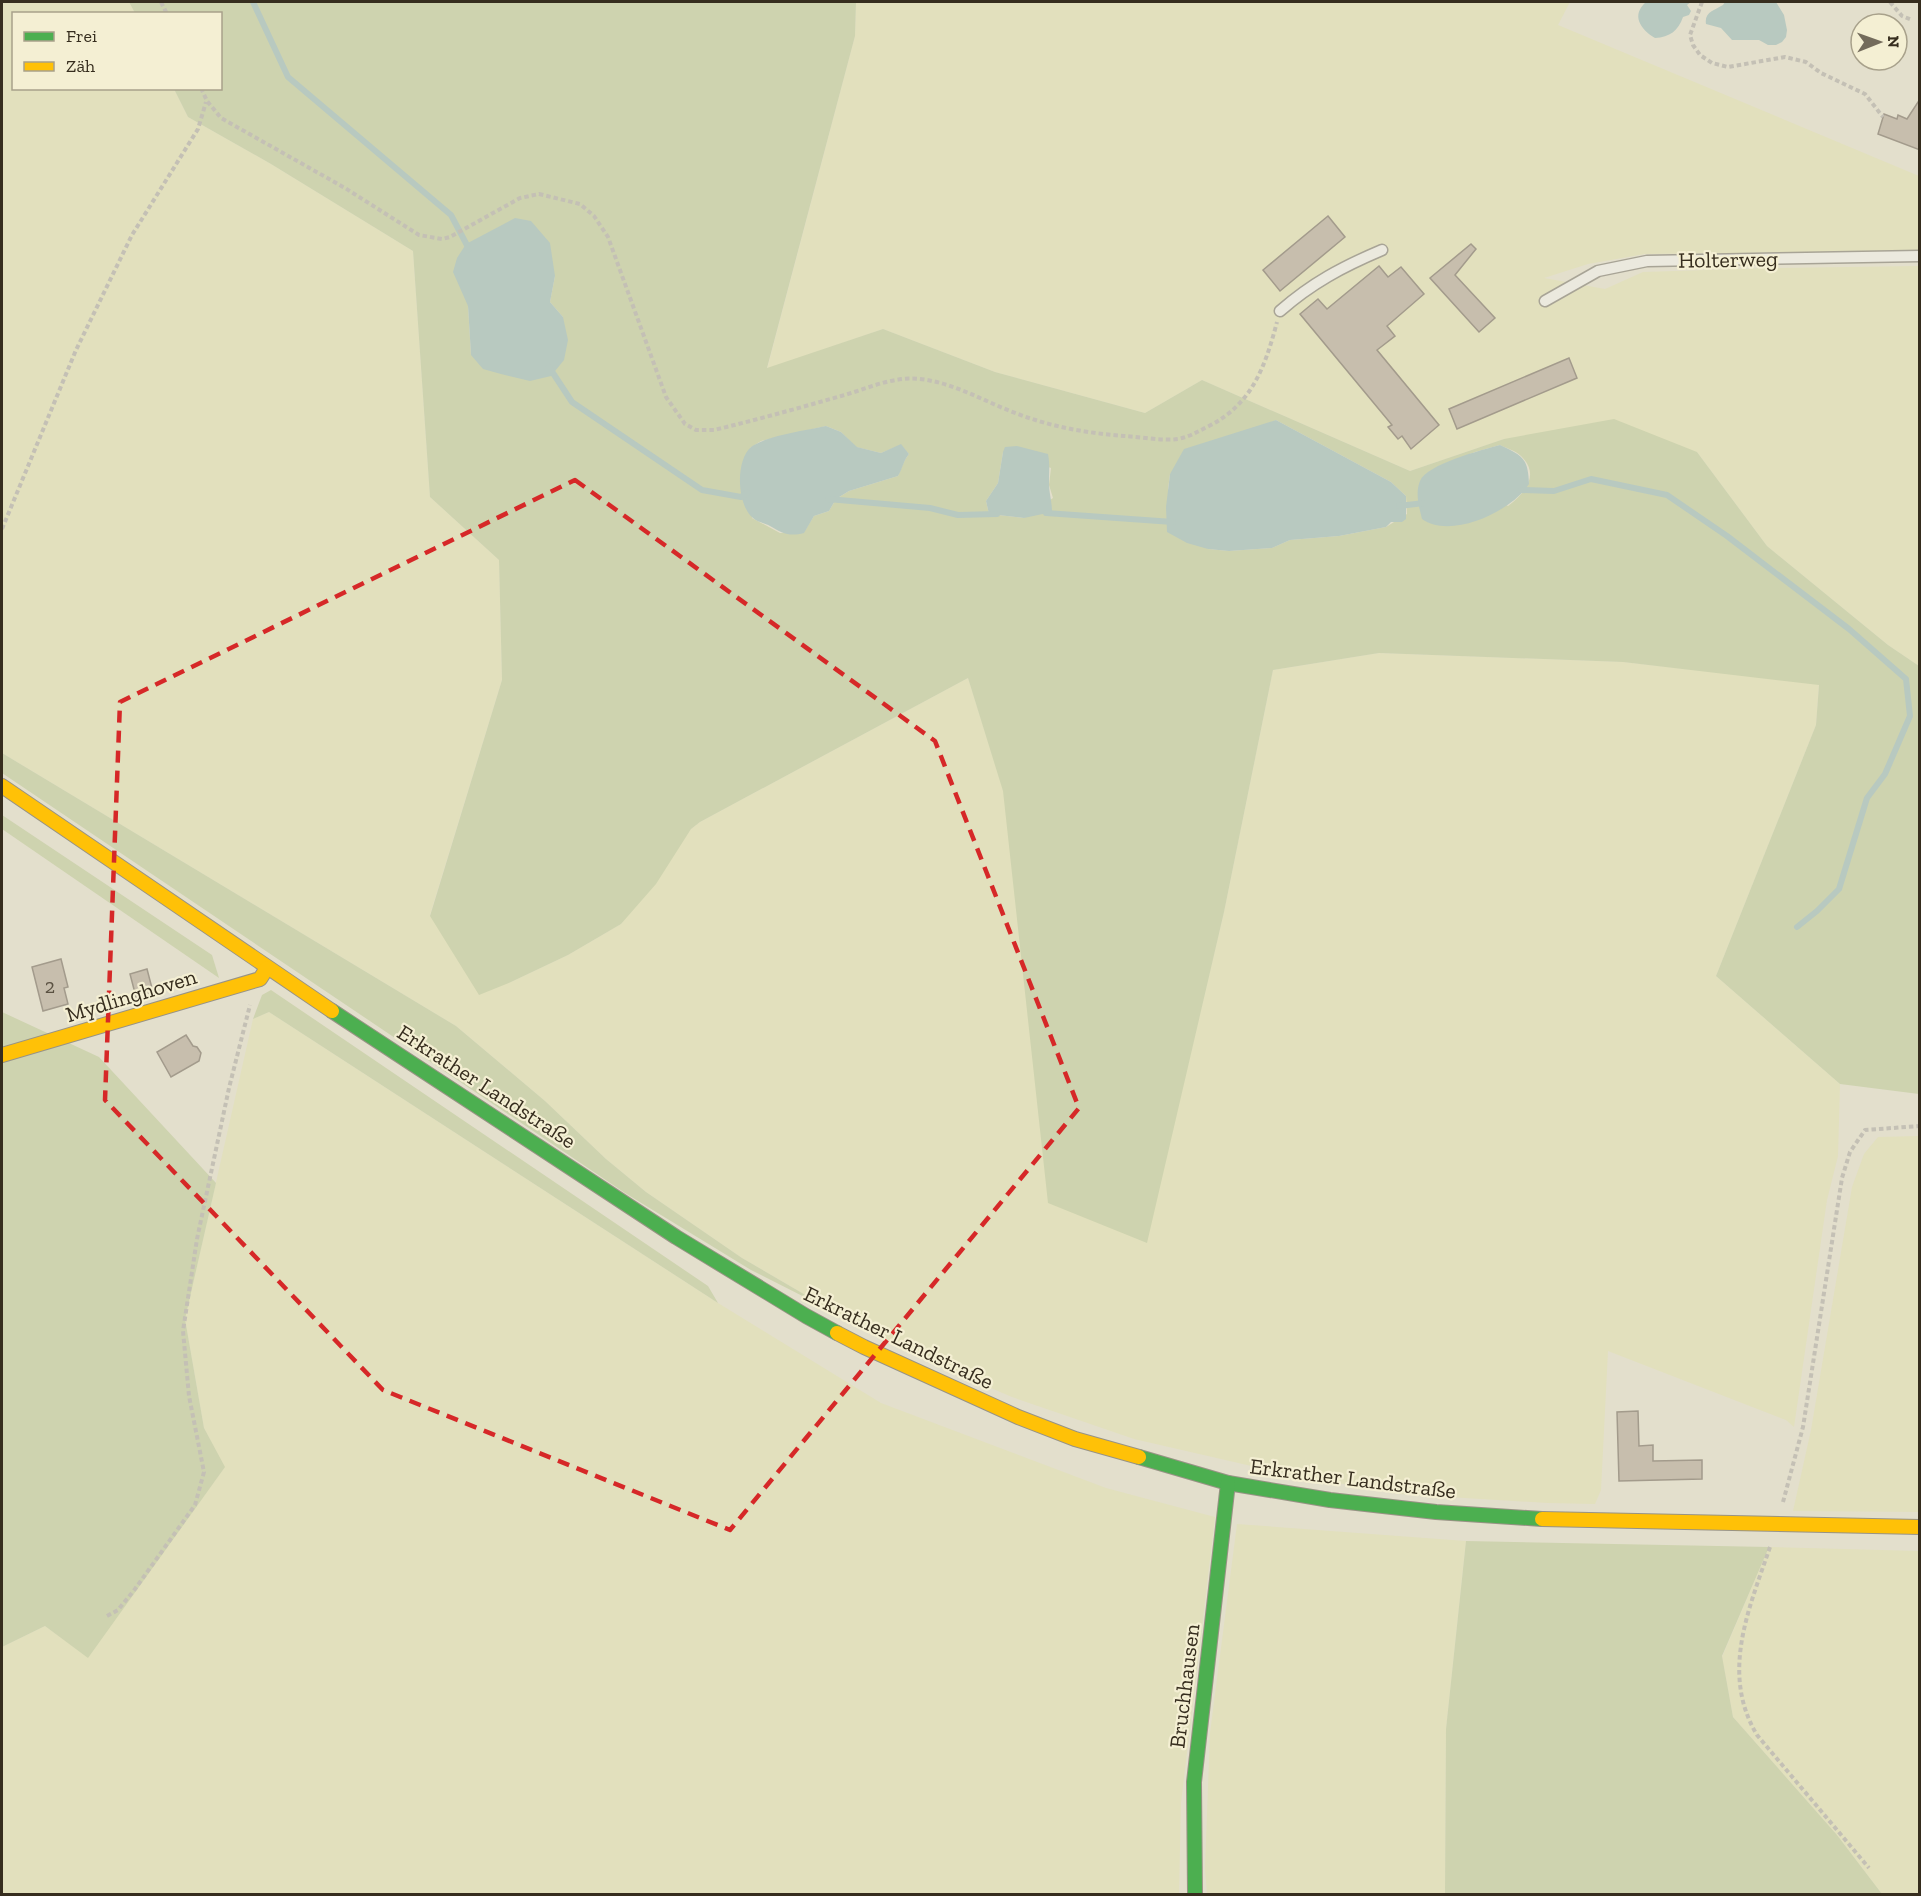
<svg xmlns="http://www.w3.org/2000/svg" width="1921" height="1896" font-family="'Zilla Slab',serif">
<style>
.farmland{fill:#e2e0bd}
.green{fill:#ced3af;fill-rule:evenodd}
.water{fill:#b8c9c0}
.lines{fill:none;stroke-linecap:round;stroke-linejoin:round}
.stream{stroke:#b8c9c0;stroke-width:6}
.building{fill:#c7bead;stroke:#a39b8c;stroke-width:1.5}
.lane-casing{stroke:#a8a496;stroke-width:13}
.fast-casing{stroke:#989385;stroke-width:16}
.slow-casing{stroke:#989385;stroke-width:16}
.path{stroke:#c4c0b5;stroke-width:4;stroke-dasharray:4.5 3;stroke-linecap:butt}
.lane{stroke:#ebe9de;stroke-width:10}
.fast{stroke:#4caf50;stroke-width:14}
.slow{stroke:#ffc107;stroke-width:14}
.marked{fill:none;stroke:#d62828;stroke-width:4.5;stroke-dasharray:12 8;stroke-linejoin:round}
.labels{text-anchor:middle;stroke-width:4.5;stroke-linejoin:round;paint-order:stroke}
.number-label{font-size:20px;fill:#5a5142}
.street-label{font-size:22px;fill:#362d1e;stroke:#f4efd3}
</style>
<rect width="100%" height="100%" fill="#e3dfcc"/>
<g class="farmland">
<path d="M2,2H129L135,13L14,14V88L174,89L188,117L271,164L413,251L430,497L499,560L502,680L430,915L511,982L568,955L621,924L691,829L700,822L968,678L1146,1243L1224,912L1273,670L1379,653L1623,662L1819,684L1816,725L1716,976L1840,1084L1838,1156L1827,1200L1794,1427L1786,1420L1608,1351L1601,1490L1595,1504L1548,1503L1399,1494L1273,1471L1134,1439L1012,1397L932,1363L838,1314L742,1258L646,1192L606,1159L545,1101L456,1026L2,753Z"/>
<path d="M856,2H1570L1558,25L1919,176V251L1645,254L1588,264L1544,278L1605,289L1643,272L1769,268L1919,266V666L1888,645L1767,546L1697,452L1504,439L1410,471L1202,380L1145,413L995,372L883,329L767,369L855,36Z"/>
<path d="M269,1012L718,1303L881,1403L1106,1488L1215,1517L1181,1803L1179,1894H2V1647L45,1626L88,1657L224,1468L204,1428L185,1319L253,1019Z"/>
<path d="M1919,1136V1512L1793,1511L1811,1430L1852,1187L1864,1154L1878,1137Z"/>
<path d="M1237,1524L1466,1541L1446,1729L1445,1894H1207L1205,1868L1210,1733Z"/>
<path d="M1769,1547L1919,1551V1894H1882L1837,1835L1733,1717L1722,1657Z"/>
</g>
<g class="green">
<path d="M129,2H856L855,36L767,368L883,329L995,372L1145,413L1202,380L1410,471L1504,439L1614,419L1697,452L1767,546L1888,645L1919,666V1094L1840,1084L1716,976L1816,725L1819,685L1623,662L1379,653L1273,670L1224,912L1147,1243L1048,1203L1003,791L968,678L700,822L691,829L656,884L621,924L568,955L511,982L479,995L430,916L502,680L499,560L430,497L413,251L271,164L188,117L174,89L220,88V14L135,13ZM555,276L550,302L563,317L471,355L468,306ZM1276,420L1391,482L1406,496L1407,514L1386,527L1339,536L1290,540L1272,548L1229,551L1208,549L1168,489L1170,474ZM826,426L841,432L856,447L881,453L901,445L909,454C903,461 902,468 898,476L849,491L836,499L829,511L814,516L804,532L780,533L752,518L750,448L761,441ZM1500,445C1506,448 1516,451 1521,456C1541,475 1524,494 1508,506L1439,466L1475,452ZM1003,452L1051,468L1049,485L1053,498L1024,518L989,514L986,501L998,483Z"/>
<path d="M2,753L456,1026L545,1101L606,1159L646,1192L742,1258L838,1314L751,1270L625,1193L2,773Z"/>
<path d="M2,815L212,955L219,978L2,829Z"/>
<path d="M271,990L708,1286L718,1303L269,1012L253,1019L262,995Z"/>
<path d="M2,1012L99,1057L216,1183L185,1319L204,1428L225,1467L88,1658L45,1626L2,1647Z"/>
<path d="M1466,1541L1769,1547L1722,1656L1733,1717L1837,1835L1882,1894H1445L1446,1729Z"/>
</g>
<g class="water">
<path d="M1646,2H1691L1687,5L1691,11L1689,15L1683,17C1678,31 1670,37 1655,38C1640,29 1631,15 1646,2Z"/>
<path d="M1725,2H1776L1784,15L1787,30L1786,37L1782,42L1776,45H1768L1759,40H1732L1721,28L1706,24C1704,12 1715,10 1723,5Z"/>
<path d="M515,218L531,221L550,243L555,276L550,302L563,317L568,340L564,360L551,376L530,381L501,374L483,369L471,355L468,306L453,272L457,258L466,244Z"/>
<path d="M1276,420L1391,482L1406,496V519L1402,522H1391L1386,527L1339,536L1290,540L1272,548L1229,551L1208,549L1187,543L1167,532L1166,507L1170,474L1184,449Z"/>
<path d="M826,426L841,432L857,447L881,453L901,444L909,454C903,461 903,468 898,476L849,491L836,499L829,511L814,516L804,533C789,537 782,533 770,526C765,523 757,522 753,518C737,505 735,461 751,447C765,436 808,430 826,426Z"/>
<path d="M1500,445C1523,456 1528,458 1529,484C1512,511 1451,540 1422,519C1419,507 1415,493 1420,481C1427,464 1482,450 1500,445Z"/>
<path d="M1017,446L1048,454C1050,464 1049,472 1049,483C1049,493 1052,501 1052,512L1024,518L989,514L986,501L998,483L1003,452L1005,447Z"/>
</g>
<g class="lines">
<g class="stream">
<path d="M253,2L288,77L451,215L469,249"/>
<path d="M549,367L572,402L702,490L741,497L747,493"/>
<path d="M1521,490L1554,491L1591,479L1667,495L1727,536L1849,629L1906,679L1910,716L1885,774L1867,798L1839,889L1817,911L1797,927"/>
<path d="M828,499L930,508L958,515L997,514"/>
<path d="M1399,506L1424,503"/>
<path d="M1046,513L1173,522"/>
</g>
</g>
<g class="building">
<path d="M1920,99V150L1878,134L1884,114L1897,119L1898,115L1907,119Z"/>
<path d="M1328,216L1345,237L1280,291L1263,270Z"/>
<path d="M1471,244L1476,249L1455,275L1495,318L1479,332L1430,278Z"/>
<path d="M1379,266L1388,277L1401,267L1424,294L1387,326L1395,336L1377,350L1439,425L1411,449L1402,436L1398,439L1388,427L1392,425L1300,314L1318,299L1327,309Z"/>
<path d="M1569,358L1577,378L1457,429L1449,409Z"/>
<path d="M61,959L68,987L64,988L68,1004L43,1011L32,967Z"/>
<path d="M147,969L153,992L136,997L130,974Z"/>
<path d="M186,1035L193,1046L197,1047L201,1053L199,1061L171,1077L157,1052Z"/>
<path d="M1638,1411L1639,1446L1653,1445V1461L1702,1460V1479L1619,1481L1617,1412Z"/>
</g>
<g class="lines">
<defs>
<g id="lane">
<path d="M1545,301L1598,271L1647,261L1920,256"/>
<path d="M1280,311C1312,283 1342,267 1382,250"/>
</g>
<g id="fast">
<path d="M332,1011L676,1237L806,1316L837,1333"/>
<path d="M1139,1457L1228,1483L1330,1500L1436,1512L1542,1519"/>
<path d="M1195,1894L1194,1782L1228,1483"/>
</g>
<g id="slow">
<path d="M2,786L332,1011"/>
<path d="M2,1055L260,979L267,968"/>
<path d="M837,1333L864,1347L1018,1417L1075,1439L1139,1457"/>
<path d="M1542,1519L1920,1527"/>
</g>
</defs>
<use href="#lane" class="lane-casing"/>
<use href="#fast" class="fast-casing"/>
<use href="#slow" class="slow-casing"/>
<g class="path">
<path d="M161,2L167,14"/>
<path d="M1702,2L1690,35L1693,45L1700,55L1712,63L1728,67L1785,57L1806,62L1821,73L1865,94L1883,117"/>
<path d="M1890,2L1902,16L1912,20"/>
<path d="M201,88L207,101L221,118L345,188L419,235L442,239L450,237L520,198L539,194L580,204L594,216L608,237L666,397L685,424L696,430H714C756,420 799,408 841,396C867,389 892,376 920,379C955,383 985,402 1018,414C1052,427 1087,433 1124,436C1141,437 1161,441 1178,439C1189,437 1197,432 1207,427C1252,405 1265,367 1277,322"/>
<path d="M2,529L76,350L132,235L198,129L206,102"/>
<path d="M1783,1502L1803,1427L1842,1178L1850,1152L1865,1130L1920,1126"/>
<path d="M1770,1547C1749,1609 1720,1673 1757,1735L1869,1868"/>
<path d="M107,1616L118,1610L135,1589L195,1505L204,1472L189,1396L183,1331L197,1239L229,1088L250,1005"/>
</g>
<use href="#lane" class="lane"/>
<use href="#fast" class="fast"/>
<use href="#slow" class="slow"/>
</g>
<path class="marked" d="M575,480L935,741L1079,1108L730,1530L383,1390L105,1100L120,702Z"/>
<g class="labels">
<g class="number-label">
<text x="50" y="993">2</text>
</g>
<g class="street-label">
<text transform="translate(1728 259) rotate(-1)" y="8">Holterweg</text>
<text transform="translate(131 995) rotate(-17)" y="8">Mydlinghoven</text>
<text transform="translate(487 1086) rotate(33)" y="8">Erkrather Landstraße</text>
<text transform="translate(899 1337) rotate(26)" y="8">Erkrather Landstraße</text>
<text transform="translate(1353 1478) rotate(7)" y="8">Erkrather Landstraße</text>
<text transform="translate(1184 1686) rotate(-83)" y="8">Bruchhausen</text>
</g>
</g>
<rect width="1921" height="1896" fill="none" stroke="#362d1e" stroke-width="6"/>
<rect x="12" y="12" width="210" height="78" fill="#f4efd3" stroke="#a8a18b" stroke-width="1.5"/>
<rect x="24" y="32" width="30" height="9" fill="#4caf50" stroke="#a8a18b" stroke-width="1.5"/>
<text x="66" y="42" font-size="18" fill="#362d1e">Frei</text>
<rect x="24" y="62" width="30" height="9" fill="#ffc107" stroke="#a8a18b" stroke-width="1.5"/>
<text x="66" y="72" font-size="18" fill="#362d1e">Zäh</text>
<g transform="translate(1879 42) rotate(89)"><circle r="28" fill="#f4efd3" stroke="#a8a18b" stroke-width="1.5"/>
<path d="M0-4.5L10 22L0 15L-10 22Z" fill="#736b5b"/>
<text y="-9" font-size="16" font-weight="bold" text-anchor="middle" fill="#362d1e">N</text>
</g>
</svg>
